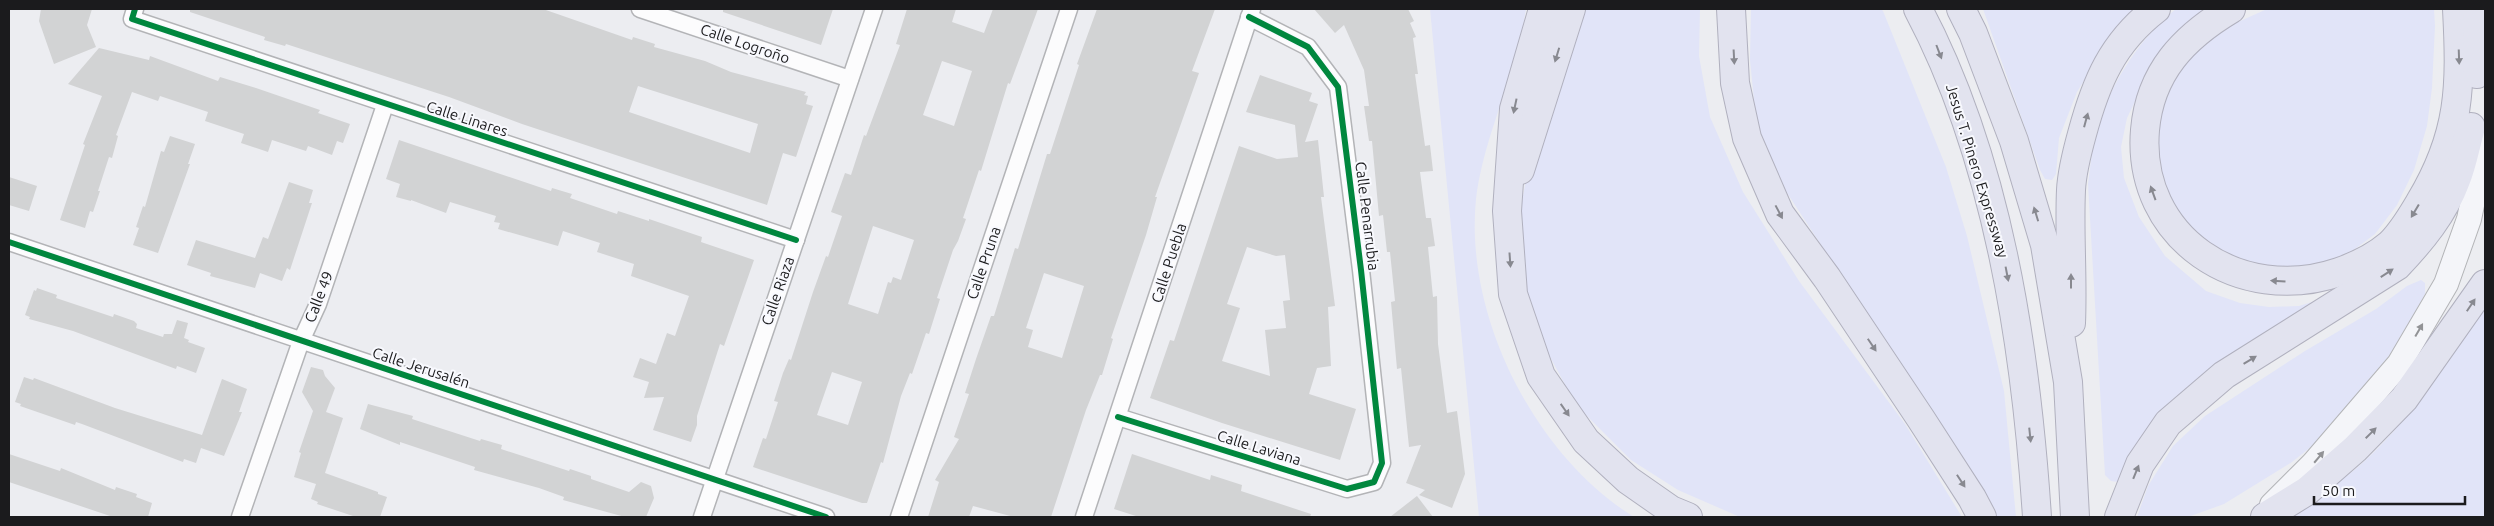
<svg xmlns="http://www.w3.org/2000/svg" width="2494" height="526" font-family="Ubuntu,sans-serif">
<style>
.green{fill:#e1e4f8}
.building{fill:#d2d3d4;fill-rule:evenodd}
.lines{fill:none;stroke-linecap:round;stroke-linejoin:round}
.street-casing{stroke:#b3b4b7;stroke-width:19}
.secondary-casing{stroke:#b3b4b7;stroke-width:26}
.highway-casing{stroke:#b0b0be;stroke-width:30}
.street{stroke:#fcfcfd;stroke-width:16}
.secondary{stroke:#f4f5f9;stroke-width:24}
.highway{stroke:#e2e3ef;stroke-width:28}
.cycleway-casing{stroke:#f8f9fe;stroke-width:9}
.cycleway{stroke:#00873e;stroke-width:6}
.oneway{fill:#888990}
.oneway2{fill:#929396}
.labels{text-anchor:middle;stroke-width:4;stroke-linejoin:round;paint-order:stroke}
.street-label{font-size:15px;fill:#1b1b1d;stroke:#f8f9fe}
</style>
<rect width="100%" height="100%" fill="#ecedf1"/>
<g class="green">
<path d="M1430,9H1526C1523,25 1521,42 1516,57C1502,104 1482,150 1476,199C1464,316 1535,456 1634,517H1479Z"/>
<path d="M1582,9H1700L1699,56L1710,117L1743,192L1799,281L1905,424L1962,517H1740L1678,490L1631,460L1576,405L1535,329L1523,289L1516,233L1526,180Z"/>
<path d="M1751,9H1881L1883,11L1946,167L1967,236L2004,391L2016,517H1993L1922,400L1767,162L1756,120L1750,60Z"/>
<path d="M1983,9H2137L2109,40L2077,92L2059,138L2056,174L2052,180L2045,179L2040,170Z"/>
<path d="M2176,9H2213L2155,60L2127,118L2121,147L2124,178L2139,217L2165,256L2206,291L2240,303L2269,307L2299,306L2328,297L2118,482L2111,481L2105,475L2088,184C2090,170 2091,156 2094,142C2103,95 2138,38 2176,9Z"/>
<path d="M2267,9H2434L2435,26L2432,88L2427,126L2414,170L2397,205L2375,234L2339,261L2271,271L2202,246L2173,208L2157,169L2156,122L2168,79L2216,32Z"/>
<path d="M2421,280L2425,283V294L2399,343L2351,411L2326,435L2292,462L2224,504L2188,517H2137L2148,486L2173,446L2205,416L2305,351L2376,309L2407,286Z"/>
<path d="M2485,306V517H2288C2316,499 2346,479 2371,455C2415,413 2450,356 2485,306Z"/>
</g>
<g class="building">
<path d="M41,9H92L87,25L96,47L54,64L39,21Z"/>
<path d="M190,9H543L632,40L633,37L655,44L654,47L705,61L731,72L806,92L804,95L808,96L806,104L813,106L796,157L783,153L767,205L522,124L449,97L286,44L285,46L264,40L265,37L190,12ZM638,86L758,124L750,153L629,112Z"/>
<path d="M723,9H833L821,45L723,12Z"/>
<path d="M907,9H956L952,22L984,33L993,9H1038L1010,84L1008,83L981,171L979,170L963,218L966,219L958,241L953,250L937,298L940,299L929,334L926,333L912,374L910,373L901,396L883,463L881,462L867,503H862L753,467L763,438L766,439L778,402L774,401L783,373L789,359L791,360L813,292L826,256L828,257L842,216L831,212L845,173L851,175L864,135L866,136L900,45L896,44ZM942,61L972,71L954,126L923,115ZM873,226L914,240L901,280L893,277L891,283L888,282L878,314L848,304ZM832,372L862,382L848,425L817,415Z"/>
<path d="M1097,9H1215L1192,71L1199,73L1155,197H1157L1146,235L1111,338L1113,339L1102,375H1100L1086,410L1051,517H1014L973,506L969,517H928L939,482L935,480L959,439L954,437L969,394L965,393L976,359L991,316H994L1015,248L1018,249L1047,154H1050L1079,65L1077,64ZM1044,273L1084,286L1062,358L1028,347L1033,330L1026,328Z"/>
<path d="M1314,9H1408L1414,21L1410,23L1416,37L1413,38L1418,74H1415L1425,146L1430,145L1433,171L1420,172L1426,218H1431L1435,246L1428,247L1433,297L1437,296L1438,344L1447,413L1457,411L1465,474L1452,508L1419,495L1425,490L1406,483L1421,445L1409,447L1401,368L1397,369L1391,302L1395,301L1390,252H1387L1383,215L1379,216L1372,141H1369L1364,106H1369L1364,70L1344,25L1335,33Z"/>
<path d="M99,48L149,60L150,56L218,81L220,77L256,88L320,110L318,113L350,124L343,143L337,141L332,155L308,146L306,151L272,140L268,152L241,143L244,134L205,121L208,112L160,96L158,101L132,92L116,135L118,136L112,158L109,157L98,191H100L93,212L90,211L85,228L60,220L85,145L83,144L102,96L68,84Z"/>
<path d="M1260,75L1312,93L1309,101L1318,104L1305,142L1318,140L1324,197H1321L1335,306L1328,307L1331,366L1317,368L1309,394L1356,409L1340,460L1222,423L1150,398L1170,340L1174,341L1239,146L1277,159L1298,157L1295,125L1246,112ZM1247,247L1276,256L1285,255L1290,300L1283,301L1286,328L1265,330L1270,376L1222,361L1240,308L1227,304Z"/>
<path d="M170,136L195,144L188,164H190L158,253L133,245L139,228L136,227L143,206L145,207L161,151L164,152Z"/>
<path d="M399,140L551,191L552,188L572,194L570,198L617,214L618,211L649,221V219L702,237L701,242L754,260L724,346L720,344L697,416V425L691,442L653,430L664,397L644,398L649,382L633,377L640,358L656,364L667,333L675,336L689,296L631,276L634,264L597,252L600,243L563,231L558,246L498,229L500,223L494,222L496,216L450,202L446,213L411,200V201L396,197L400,184L386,179Z"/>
<path d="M9,177L37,186L29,211L9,205Z"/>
<path d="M289,182L313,190L309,203H312L290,270L287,268L282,281L260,273L255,288L210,276L211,273L187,265L196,240L255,258L263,237L268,239Z"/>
<path d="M37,288L57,295L56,298L113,317L114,314L134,321L137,324L136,328L163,337L164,334H172L177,320L188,323L184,338L189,340L188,342L205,348L196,373L177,366L176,369L73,331L29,319L30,317L25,315L34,290L36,291Z"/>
<path d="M311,367L323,370L325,376L335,388L326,412L343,418L325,473L378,492V494L387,497L380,517H356L317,504L318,502L311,499L316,484L294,477L301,453L299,452L313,411L302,392Z"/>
<path d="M24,377L33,380L34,378L115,408L202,435L222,379L247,389L239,412H242L224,456L201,448L196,463L184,459L183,462L82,424L76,422L75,425L20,406L21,404L15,402Z"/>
<path d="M368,404L413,416L412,419L480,441L481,439L502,445L501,449L569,471L570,469L591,476V479L629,492L641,482L651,486L654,498L646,517H625L563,500L564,497L539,488L474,470L475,467L400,442V445L360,429Z"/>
<path d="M9,454L60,471L61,468L115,490L116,487L137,494L136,497L152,503L148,517H113L9,482Z"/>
<path d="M1132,454L1210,480L1211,475L1242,485L1241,491L1311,514L1310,517H1139L1114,509Z"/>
<path d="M1417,496L1433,517H1390Z"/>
</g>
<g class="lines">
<defs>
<g id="street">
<path d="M135,9L132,19L796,240"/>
<path d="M640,9L850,79"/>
<path d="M9,242L826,517"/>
<path d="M1118,417L1347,489L1374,482L1382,463L1361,270L1338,87L1308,47L1249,17"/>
<path d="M240,517L301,341L318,304L385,105"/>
<path d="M702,517L874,9"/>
<path d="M899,517L1069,9"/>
<path d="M1084,517L1252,9"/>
</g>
<path id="secondary" d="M2272,505L2313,464L2399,364L2446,284L2469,219L2485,144"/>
<g id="highway">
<path d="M1543,9L1514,109L1507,211L1513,294L1541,376L1586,441L1628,480L1671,510L1688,517"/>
<path d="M1731,9L1735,83L1747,138L1780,214L1827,278L1921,419L1972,498L1982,517"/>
<path d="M1918,9C1998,160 2026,348 2037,517"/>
<path d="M1961,9L1973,33L2014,141L2045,245L2068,382L2075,517"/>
<path d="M2231,9C2184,37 2150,72 2145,130C2136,238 2240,306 2339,272C2356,266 2375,257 2389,245C2402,233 2411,217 2420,202C2461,134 2461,86 2457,9"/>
<path d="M2477,74L2478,9"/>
<path d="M1520,170L1571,9"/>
<path d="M2071,323C2073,279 2069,234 2071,190C2072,171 2077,152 2082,134C2096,82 2112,43 2156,9"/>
<path d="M2119,517L2140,464L2168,423L2224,375L2397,266C2421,241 2444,213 2456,180C2463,163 2466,144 2471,127"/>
<path d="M2265,517L2307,491L2355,449L2404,399L2485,284"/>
</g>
</defs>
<use href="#street" class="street-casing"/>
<use href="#secondary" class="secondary-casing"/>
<use href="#highway" class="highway-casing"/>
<use href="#street" class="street"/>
<use href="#secondary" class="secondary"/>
<use href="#highway" class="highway"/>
<defs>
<g id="cycleway">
<path d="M135,9L132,19L796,240"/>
<path d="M9,242L826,517"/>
<path d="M1118,417L1347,489L1374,482L1382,463L1361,270L1338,87L1308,47L1249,17"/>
</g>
</defs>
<use href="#cycleway" class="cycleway-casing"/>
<use href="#cycleway" class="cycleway"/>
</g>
<defs><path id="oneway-solid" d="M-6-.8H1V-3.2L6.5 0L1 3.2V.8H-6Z" transform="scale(1.25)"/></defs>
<g class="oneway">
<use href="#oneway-solid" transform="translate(1939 52) rotate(69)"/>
<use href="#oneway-solid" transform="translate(1557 55) rotate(107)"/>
<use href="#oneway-solid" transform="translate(1734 57) rotate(87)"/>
<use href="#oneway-solid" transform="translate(2459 57) rotate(88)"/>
<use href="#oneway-solid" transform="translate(1515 106) rotate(102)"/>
<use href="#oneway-solid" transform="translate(2086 120) rotate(-75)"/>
<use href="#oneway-solid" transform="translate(2153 193) rotate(-110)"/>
<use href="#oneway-solid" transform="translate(2415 211) rotate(121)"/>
<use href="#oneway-solid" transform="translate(1779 212) rotate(62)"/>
<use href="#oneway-solid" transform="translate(2036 214) rotate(-107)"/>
<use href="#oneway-solid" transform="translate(1510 260) rotate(86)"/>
<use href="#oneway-solid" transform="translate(2387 273) rotate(-33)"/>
<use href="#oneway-solid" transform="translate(2007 274) rotate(79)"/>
<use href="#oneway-solid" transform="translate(2071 281) rotate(-90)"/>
<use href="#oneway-solid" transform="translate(2278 281) rotate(-177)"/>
<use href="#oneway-solid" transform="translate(2471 305) rotate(-56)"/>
<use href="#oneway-solid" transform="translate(1872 345) rotate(56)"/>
<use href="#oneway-solid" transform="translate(2250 360) rotate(-31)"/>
<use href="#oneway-solid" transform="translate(1565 410) rotate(55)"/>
<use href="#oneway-solid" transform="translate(2371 433) rotate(-45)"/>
<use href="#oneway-solid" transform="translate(2030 435) rotate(84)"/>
<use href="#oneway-solid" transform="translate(2136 472) rotate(-68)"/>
<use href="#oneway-solid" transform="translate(1961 481) rotate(57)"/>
</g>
<g class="oneway2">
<use href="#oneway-solid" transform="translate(2419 330) rotate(-60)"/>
<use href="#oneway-solid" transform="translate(2319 457) rotate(-50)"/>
</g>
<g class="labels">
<g class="street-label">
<text transform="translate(745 44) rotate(19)" y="5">Calle Logroño</text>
<text transform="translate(467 119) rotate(18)" y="5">Calle Linares</text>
<text transform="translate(1977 171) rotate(73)" y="5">Jesus T. Pinero Expressway</text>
<text transform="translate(1367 216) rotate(83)" y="5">Calle Penarrubia</text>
<text transform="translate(984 263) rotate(-71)" y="5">Calle Pruna</text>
<text transform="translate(1169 263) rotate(-72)" y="5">Calle Puebla</text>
<text transform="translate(778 291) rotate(-71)" y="5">Calle Riaza</text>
<text transform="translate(319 297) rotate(-69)" y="5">Calle 49</text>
<text transform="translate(421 368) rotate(18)" y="5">Calle Jerusalén</text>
<text transform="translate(1259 448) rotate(17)" y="5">Calle Laviana</text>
</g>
</g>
<rect width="2494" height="526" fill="none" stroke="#1b1b1d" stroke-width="20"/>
<path d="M2314 496v8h151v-8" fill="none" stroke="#1b1b1d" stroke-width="2.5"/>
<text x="2322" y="496" font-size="15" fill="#1b1b1d" stroke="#f8f9fe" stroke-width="4" paint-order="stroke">50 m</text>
</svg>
